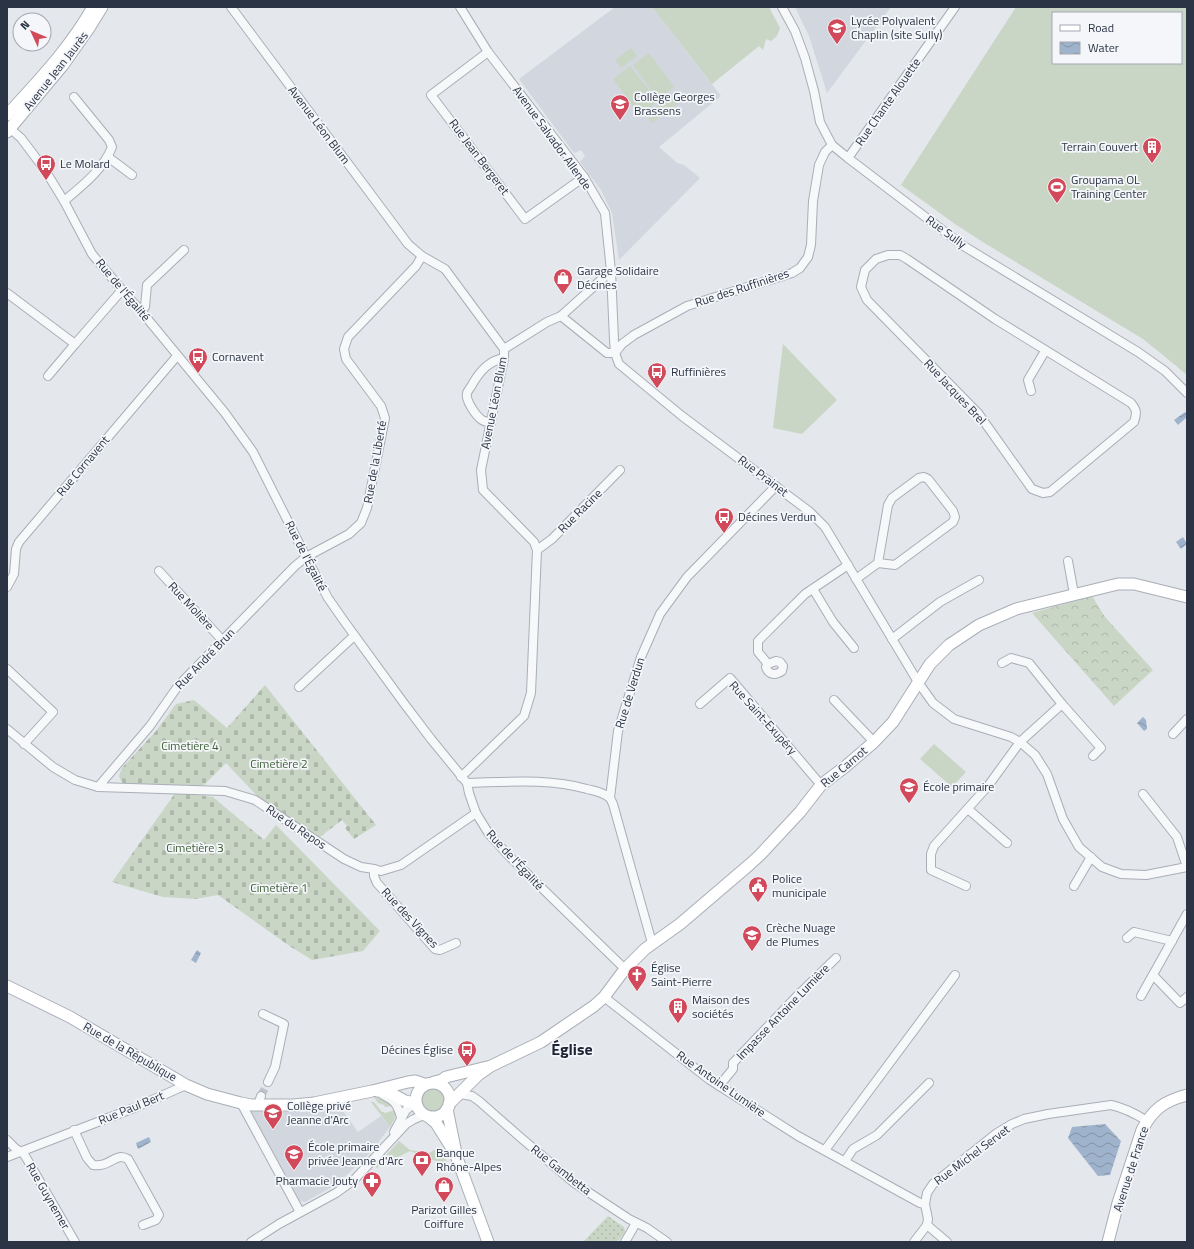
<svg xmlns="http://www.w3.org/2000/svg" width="1194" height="1249" font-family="'Titillium Web',sans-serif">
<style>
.built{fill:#d2d6de}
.grass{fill:#c9d6c5;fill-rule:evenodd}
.forest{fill:url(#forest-crowns)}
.cemetery{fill:url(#cemetery-stones)}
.park{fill:url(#park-dots)}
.water{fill:url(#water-waves)}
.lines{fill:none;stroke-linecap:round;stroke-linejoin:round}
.street-tunnel{stroke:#bfc3cb;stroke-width:8;stroke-dasharray:8 4;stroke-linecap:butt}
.street-casing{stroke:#a9aeb7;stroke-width:10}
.secondary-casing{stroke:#a9aeb7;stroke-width:13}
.street{stroke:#f7f8fa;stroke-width:8}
.secondary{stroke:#fff;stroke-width:11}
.labels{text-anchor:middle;stroke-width:3.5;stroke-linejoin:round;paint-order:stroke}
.poi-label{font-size:12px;fill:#2b3445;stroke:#f4f6f9;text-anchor:start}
.street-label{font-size:12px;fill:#2b3445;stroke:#f4f6f9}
.park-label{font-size:12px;fill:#3f6138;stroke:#f4f6f9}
.district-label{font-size:16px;font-weight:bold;fill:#1d2536;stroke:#f4f6f9}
</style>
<defs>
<pattern id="forest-crowns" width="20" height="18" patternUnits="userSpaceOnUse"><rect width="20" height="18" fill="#c9d6c5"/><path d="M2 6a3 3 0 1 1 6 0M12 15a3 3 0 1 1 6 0" fill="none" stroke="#adb8ab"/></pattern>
<pattern id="cemetery-stones" width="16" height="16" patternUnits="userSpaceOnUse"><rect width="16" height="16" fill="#c9d6c5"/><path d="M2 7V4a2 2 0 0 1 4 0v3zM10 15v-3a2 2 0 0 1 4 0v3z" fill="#adb8ab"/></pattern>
<pattern id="park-dots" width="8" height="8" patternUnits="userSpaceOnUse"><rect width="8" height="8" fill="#c9d6c5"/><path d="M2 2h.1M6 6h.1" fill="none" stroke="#adb8ab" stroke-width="1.8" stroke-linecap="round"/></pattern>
<pattern id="water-waves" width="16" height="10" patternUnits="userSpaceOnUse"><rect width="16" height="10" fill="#9fb4cc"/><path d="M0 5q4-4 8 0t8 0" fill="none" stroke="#8293a7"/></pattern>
</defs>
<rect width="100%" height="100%" fill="#e4e7ec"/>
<g class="built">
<path d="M615,7H652L721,96L659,147L677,163L684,165L700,178L619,260L612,213L601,190L580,162L585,156L581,150L574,153L519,79Z"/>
<path d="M795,7H891L827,93L809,36Z"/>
<path d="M341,1108L358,1132L381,1116L390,1127L370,1153L337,1184L305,1202L297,1200L249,1110L285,1112Z"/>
</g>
<g class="grass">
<path d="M652,7H769L780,28L777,36L771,41L766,39L763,50L759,46L712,84Z"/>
<path d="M1016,7H1187V375L1158,351L1143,339L986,244L955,224L901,185ZM1053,13H1181V63H1053Z"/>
<path d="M631,48L637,56L621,68L615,60Z"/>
<path d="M649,53L674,87L658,99L633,65Z"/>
<path d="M630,66L658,101L640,115L613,79Z"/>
<path d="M673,95L679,103L652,123L646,114Z"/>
<path d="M783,344L837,400L802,434L773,428Z"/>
<path d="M934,744L966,772L952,787L920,759Z"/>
<circle cx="432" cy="1099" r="13"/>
<path d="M374,1097L382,1099L392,1106L385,1107L384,1105L378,1103Z"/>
<path d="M371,1102H374L382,1112H384L385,1113L395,1110V1118L390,1127Z"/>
<path d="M399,1141L410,1150L429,1153L440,1147L449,1166L410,1151L376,1168V1166Z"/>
</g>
<path class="forest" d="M1092,596L1105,617L1153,670L1114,706L1032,613Z"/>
<g class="cemetery">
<path d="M265,685L280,704L376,825L354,839L345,828L347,826L342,820L320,837L259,798L226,763L204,785L199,786L124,784L121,781L119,776L122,768L156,731L176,704L194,700L227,728Z"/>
<path d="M176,792L213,797L264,840L276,825L380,931L363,951L312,960L291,947L218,895L196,899L163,897L112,882Z"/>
</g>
<path class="park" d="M608,1216L624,1227L625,1232L620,1239L616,1242H583Z"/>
<g class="water">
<path d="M1185,412L1187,414V417L1178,425L1174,420Z"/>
<path d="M1183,537L1187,544L1181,549L1176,542Z"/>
<path d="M1143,717L1146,720L1147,729L1144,731L1137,723Z"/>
<path d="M197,950L201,953L196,963L191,960Z"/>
<path d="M1105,1124L1121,1141L1110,1175L1098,1176L1068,1138L1072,1127Z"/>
<path d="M149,1137L151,1142L138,1149L136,1143Z"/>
</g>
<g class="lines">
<path class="street-tunnel" d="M261,1096L268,1082"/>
<defs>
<g id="street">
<path d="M231,7L408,244L422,256L445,269L504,349V358L481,470L483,490L534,542L537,550L531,693L524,716L461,777"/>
<path d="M460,7L488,52L584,177L605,213L611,271L614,340L615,353L619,364L682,416L810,512L825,527L918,682L933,703L954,719L1011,737L1020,742L1035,755L1047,774L1063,819L1079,847L1102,867L1121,874L1146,875L1187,867"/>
<path d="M782,7L795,31L805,58L814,91L820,122L832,145L848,158L962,245L1138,352L1165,371L1187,393"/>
<path d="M488,52L431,95L525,219L584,177"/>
<path d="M7,126L21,138L45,170L64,201L92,254L122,290L141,311L225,413L253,452L306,557L328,598L344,621L403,702L431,739L467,783L469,793L476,813L489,834L509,856L625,969"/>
<path d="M108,157L132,175"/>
<path d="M848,158L955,7"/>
<path d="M64,201C82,186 103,170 112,147L109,140L74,97"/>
<path d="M888,255H900L907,259L995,319L1131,403C1137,410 1137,413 1134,422L1050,492L1043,493L1032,489L978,413L867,300L861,287L865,270L876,259Z"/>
<path d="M7,293L75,344L122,290"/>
<path d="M141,311L145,307L147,285L184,250"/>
<path d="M561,316L607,353H615"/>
<path d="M504,349L547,322L561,316L611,271"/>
<path d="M615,353L622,344L634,335L687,306L792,273L800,268L808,257L811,245L813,201L819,165L825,152L832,145"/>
<path d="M48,376L75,344"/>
<path d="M1031,391L1028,380L1045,351"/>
<path d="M491,423C488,422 485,422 482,420C476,416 465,400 467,393C468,390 472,386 473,383C481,370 489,361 504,358"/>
<path d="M537,550L552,539L620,470"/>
<path d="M1068,561L1074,594"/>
<path d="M159,571L222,640"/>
<path d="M856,579L878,563L888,505L892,498L919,478L924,477L928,479L953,511L955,517L953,522L895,565L878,563"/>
<path d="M7,587L14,574L16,549L19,542L177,356"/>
<path d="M813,589L833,622L854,648"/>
<path d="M892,639L940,602L979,580"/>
<path d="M768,664L766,667C769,676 776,675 782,671L783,666L780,662L776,661L768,664L758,652V641L805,594L848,565"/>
<path d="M7,669L53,712L24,744"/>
<path d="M299,687L354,636"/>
<path d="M834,700L874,742"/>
<path d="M700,704L730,678L821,785"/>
<path d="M1062,704L1101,748L1093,756"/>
<path d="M7,729L53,767L75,780L98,787L225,791L255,800L344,859L361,867L374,869L381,871L401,865L476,813"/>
<path d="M1173,734L1187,719"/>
<path d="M467,783C507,782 548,778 587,789C595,791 603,792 610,798"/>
<path d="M98,787L150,726L178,686L295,566L306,557L349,534L361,523L367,508L385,418L381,406L346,359L344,349L348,337L416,266L422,256"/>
<path d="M1143,794L1177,837L1187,867"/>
<path d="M968,809L1007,843"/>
<path d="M374,869V876L377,883L435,949L440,950L456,943"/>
<path d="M966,886L931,870V854L934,846L988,786L1020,742L1062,704L1029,663L1011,658L1002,663"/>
<path d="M1074,886L1091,857"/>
<path d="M1127,938L1134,932L1172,941"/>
<path d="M652,943L613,804L610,798L618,731L641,657L660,614L687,577L776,486"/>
<path d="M1153,975L1180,1003L1187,997"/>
<path d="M1141,996L1187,914"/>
<path d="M604,997L710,1080L798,1136L920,1203L925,1204"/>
<path d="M263,1014L284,1024L275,1067L268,1082"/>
<path d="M719,1086L733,1069V1063L798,995L836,958"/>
<path d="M459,1094L472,1096L479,1101L520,1137L573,1182L629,1219L647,1228L667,1242"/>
<path d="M383,1095C395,1101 397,1104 401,1117"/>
<path d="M241,1103L300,1212"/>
<path d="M258,1105L261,1096"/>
<path d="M74,1130L87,1158L93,1165C107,1167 112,1158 121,1157C124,1157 126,1158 128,1159L159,1215L156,1220L143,1225"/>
<path d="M394,1132L406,1110L415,1103"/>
<path d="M7,1140L15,1148L24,1154L75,1242"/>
<path d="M825,1150L955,975"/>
<path d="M7,1157L134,1108L186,1085"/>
<path d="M845,1161L853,1149L877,1135L929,1083"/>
<path d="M927,1225L947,1242"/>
<path d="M251,1242L279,1224L336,1193L354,1180L406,1124L414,1119L424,1115"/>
<path d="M625,1242L636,1223"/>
<path d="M914,1242L927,1225L928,1219L925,1204L927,1193L933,1184L997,1133L1012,1124L1024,1119L1048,1114L1111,1105C1125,1108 1136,1114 1147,1121"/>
</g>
<g id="secondary">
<path d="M7,115C38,81 70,48 93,7"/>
<path d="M7,132L63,65L89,28L102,7"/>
<path d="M7,986L70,1017L186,1085L207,1094L241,1103L251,1105H294L314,1103L372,1091L408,1082L415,1081L424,1084"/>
<path d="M434,1082L442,1080L446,1077L487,1067"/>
<circle cx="433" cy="1100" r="17"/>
<path d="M377,1091L389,1092L405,1101L415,1103"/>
<path d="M449,1104L478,1075L491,1066L541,1042L594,1006L604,997L625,969L645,949L680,924L749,865L760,855L800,812L821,785L846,766L874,742L893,722L930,664L949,645L979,625L1016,609L1118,584H1134L1187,597"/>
<path d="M447,1109L457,1158L488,1242"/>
<path d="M429,1117L436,1123L453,1150"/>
<path d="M1108,1242L1118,1203L1142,1130C1153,1109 1164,1101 1187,1095"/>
</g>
</defs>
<use href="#street" class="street-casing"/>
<use href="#secondary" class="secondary-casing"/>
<use href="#street" class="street"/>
<use href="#secondary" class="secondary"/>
</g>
<defs>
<symbol id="school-pin" viewBox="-11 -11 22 30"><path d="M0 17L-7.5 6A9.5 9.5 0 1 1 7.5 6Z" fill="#d1495b" stroke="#f4f6f9"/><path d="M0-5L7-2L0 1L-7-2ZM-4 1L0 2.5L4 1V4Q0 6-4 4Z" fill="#fff"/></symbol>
<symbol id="building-pin" viewBox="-11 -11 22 30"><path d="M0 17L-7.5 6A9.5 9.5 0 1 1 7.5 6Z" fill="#d1495b" stroke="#f4f6f9"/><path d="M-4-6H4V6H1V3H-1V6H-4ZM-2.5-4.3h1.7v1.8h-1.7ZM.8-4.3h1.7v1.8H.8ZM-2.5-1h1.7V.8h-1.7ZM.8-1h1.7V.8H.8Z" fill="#fff"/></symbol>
<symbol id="bus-pin" viewBox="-11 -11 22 30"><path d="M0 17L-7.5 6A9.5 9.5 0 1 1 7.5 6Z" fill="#d1495b" stroke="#f4f6f9"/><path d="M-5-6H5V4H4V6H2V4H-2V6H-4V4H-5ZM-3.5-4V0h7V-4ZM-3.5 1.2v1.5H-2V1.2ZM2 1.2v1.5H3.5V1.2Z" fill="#fff"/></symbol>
<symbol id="stadium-pin" viewBox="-11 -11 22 30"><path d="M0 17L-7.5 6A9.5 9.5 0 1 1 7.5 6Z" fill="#d1495b" stroke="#f4f6f9"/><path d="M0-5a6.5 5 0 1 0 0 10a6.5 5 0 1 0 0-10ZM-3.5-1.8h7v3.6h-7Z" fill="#fff"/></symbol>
<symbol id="shop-pin" viewBox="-11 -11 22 30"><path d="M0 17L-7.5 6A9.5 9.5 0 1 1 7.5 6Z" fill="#d1495b" stroke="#f4f6f9"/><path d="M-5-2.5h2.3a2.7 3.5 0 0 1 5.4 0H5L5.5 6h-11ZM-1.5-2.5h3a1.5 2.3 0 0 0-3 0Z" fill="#fff"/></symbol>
<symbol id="civic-pin" viewBox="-11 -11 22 30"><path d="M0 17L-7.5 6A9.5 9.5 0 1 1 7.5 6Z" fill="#d1495b" stroke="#f4f6f9"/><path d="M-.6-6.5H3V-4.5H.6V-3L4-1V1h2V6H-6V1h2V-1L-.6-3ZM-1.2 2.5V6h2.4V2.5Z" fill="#fff"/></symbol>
<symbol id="church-pin" viewBox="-11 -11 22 30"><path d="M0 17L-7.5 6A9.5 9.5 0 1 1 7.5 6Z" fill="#d1495b" stroke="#f4f6f9"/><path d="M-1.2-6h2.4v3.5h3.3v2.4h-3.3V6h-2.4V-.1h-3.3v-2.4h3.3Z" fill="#fff"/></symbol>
<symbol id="bank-pin" viewBox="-11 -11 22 30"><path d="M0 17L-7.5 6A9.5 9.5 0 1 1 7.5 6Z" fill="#d1495b" stroke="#f4f6f9"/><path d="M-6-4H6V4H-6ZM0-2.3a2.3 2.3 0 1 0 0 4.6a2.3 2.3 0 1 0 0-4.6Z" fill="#fff"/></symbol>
<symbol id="pharmacy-pin" viewBox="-11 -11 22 30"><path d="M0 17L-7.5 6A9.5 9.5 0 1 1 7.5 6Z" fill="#d1495b" stroke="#f4f6f9"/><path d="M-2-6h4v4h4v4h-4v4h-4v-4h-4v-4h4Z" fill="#fff"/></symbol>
</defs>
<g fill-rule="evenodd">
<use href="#school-pin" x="826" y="17" width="22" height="30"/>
<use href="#school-pin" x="609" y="93" width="22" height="30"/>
<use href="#building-pin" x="1141" y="136" width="22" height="30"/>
<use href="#bus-pin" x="35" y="153" width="22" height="30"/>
<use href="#stadium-pin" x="1046" y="176" width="22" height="30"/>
<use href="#shop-pin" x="552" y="267" width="22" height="30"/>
<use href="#bus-pin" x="187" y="346" width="22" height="30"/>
<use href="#bus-pin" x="646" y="361" width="22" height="30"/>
<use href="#bus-pin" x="713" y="506" width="22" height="30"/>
<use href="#school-pin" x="898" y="776" width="22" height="30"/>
<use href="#civic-pin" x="747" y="875" width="22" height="30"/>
<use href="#school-pin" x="741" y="924" width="22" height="30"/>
<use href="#church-pin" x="626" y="964" width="22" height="30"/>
<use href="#building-pin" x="667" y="996" width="22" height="30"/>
<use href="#bus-pin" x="456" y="1039" width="22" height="30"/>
<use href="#school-pin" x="262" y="1102" width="22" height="30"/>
<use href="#school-pin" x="283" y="1143" width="22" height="30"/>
<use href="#bank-pin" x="411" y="1149" width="22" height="30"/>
<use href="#pharmacy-pin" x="361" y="1170" width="22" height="30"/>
<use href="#shop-pin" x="433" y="1175" width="22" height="30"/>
</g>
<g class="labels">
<g class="poi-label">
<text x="851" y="25">Lycée Polyvalent<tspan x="851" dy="14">Chaplin (site Sully)</tspan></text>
<text x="634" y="101">Collège Georges<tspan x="634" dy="14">Brassens</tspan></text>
<text x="1138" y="151" text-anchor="end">Terrain Couvert</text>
<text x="60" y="168">Le Molard</text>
<text x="1071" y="184">Groupama OL<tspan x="1071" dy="14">Training Center</tspan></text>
<text x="577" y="275">Garage Solidaire<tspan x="577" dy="14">Décines</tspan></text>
<text x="212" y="361">Cornavent</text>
<text x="671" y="376">Ruffinières</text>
<text x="738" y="521">Décines Verdun</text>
<text x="923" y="791">École primaire</text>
<text x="772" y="883">Police<tspan x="772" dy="14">municipale</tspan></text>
<text x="766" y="932">Crèche Nuage<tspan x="766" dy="14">de Plumes</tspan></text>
<text x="651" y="972">Église<tspan x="651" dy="14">Saint-Pierre</tspan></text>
<text x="692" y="1004">Maison des<tspan x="692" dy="14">sociétés</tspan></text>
<text x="453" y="1054" text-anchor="end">Décines Église</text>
<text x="287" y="1110">Collège privé<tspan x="287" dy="14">Jeanne d'Arc</tspan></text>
<text x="308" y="1151">École primaire<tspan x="308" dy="14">privée Jeanne d'Arc</tspan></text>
<text x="436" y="1157">Banque<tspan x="436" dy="14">Rhône-Alpes</tspan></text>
<text x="358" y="1185" text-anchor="end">Pharmacie Jouty</text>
<text x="444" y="1214" text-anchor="middle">Parizot Gilles<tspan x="444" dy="14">Coiffure</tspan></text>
</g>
<g class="street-label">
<text transform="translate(56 71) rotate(-52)" y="4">Avenue Jean Jaurès</text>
<text transform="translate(888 102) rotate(-55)" y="4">Rue Chante Alouette</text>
<text transform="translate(319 125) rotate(53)" y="4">Avenue Léon Blum</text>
<text transform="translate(552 138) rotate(54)" y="4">Avenue Salvador Allende</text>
<text transform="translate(479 157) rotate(53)" y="4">Rue Jean Bergeret</text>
<text transform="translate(946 232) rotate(36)" y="4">Rue Sully</text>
<text transform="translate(742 288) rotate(-18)" y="4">Rue des Ruffinières</text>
<text transform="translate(123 290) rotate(50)" y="4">Rue de l'Égalité</text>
<text transform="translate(955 392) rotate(47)" y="4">Rue Jacques Brel</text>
<text transform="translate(494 403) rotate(-79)" y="4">Avenue Léon Blum</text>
<text transform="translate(375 462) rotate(-80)" y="4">Rue de la Liberté</text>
<text transform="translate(83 466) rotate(-50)" y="4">Rue Cornavent</text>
<text transform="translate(763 476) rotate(37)" y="4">Rue Prainet</text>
<text transform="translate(580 511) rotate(-45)" y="4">Rue Racine</text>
<text transform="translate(306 556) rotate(63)" y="4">Rue de l'Égalité</text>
<text transform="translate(191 606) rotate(47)" y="4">Rue Molière</text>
<text transform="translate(205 659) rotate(-46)" y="4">Rue André Brun</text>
<text transform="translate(630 693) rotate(-73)" y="4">Rue de Verdun</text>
<text transform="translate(763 718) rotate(48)" y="4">Rue Saint-Exupéry</text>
<text transform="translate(844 767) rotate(-40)" y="4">Rue Carnot</text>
<text transform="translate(296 827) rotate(34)" y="4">Rue du Repos</text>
<text transform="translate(515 860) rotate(47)" y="4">Rue de l'Égalité</text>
<text transform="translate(410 918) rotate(47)" y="4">Rue des Vignes</text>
<text transform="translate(783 1012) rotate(-46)" y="4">Impasse Antoine Lumière</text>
<text transform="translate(130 1052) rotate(30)" y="4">Rue de la République</text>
<text transform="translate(721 1084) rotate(35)" y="4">Rue Antoine Lumière</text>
<text transform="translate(131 1108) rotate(-22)" y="4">Rue Paul Bert</text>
<text transform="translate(972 1155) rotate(-37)" y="4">Rue Michel Servet</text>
<text transform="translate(1131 1169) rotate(-72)" y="4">Avenue de France</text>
<text transform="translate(561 1170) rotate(38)" y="4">Rue Gambetta</text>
<text transform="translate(48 1196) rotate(60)" y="4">Rue Guynemer</text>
</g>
<g class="park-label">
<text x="190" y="750">Cimetière 4</text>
<text x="279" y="768">Cimetière 2</text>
<text x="195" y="852">Cimetière 3</text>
<text x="279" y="892">Cimetière 1</text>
</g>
<g class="district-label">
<text x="572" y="1055">Église</text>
</g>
</g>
<rect width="1194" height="1249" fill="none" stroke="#2b3445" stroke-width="16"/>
<rect x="1052" y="12" width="130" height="52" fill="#f4f6f9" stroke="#a4a8b1"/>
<rect x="1060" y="25" width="20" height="6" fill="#ffffff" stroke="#a4a8b1"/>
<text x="1088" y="32" font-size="12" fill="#2b3445">Road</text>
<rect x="1060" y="42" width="20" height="12" fill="url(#water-waves)" stroke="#a4a8b1"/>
<text x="1088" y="52" font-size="12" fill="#2b3445">Water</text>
<g transform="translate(32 32) rotate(314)"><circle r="19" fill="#f4f6f9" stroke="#a4a8b1"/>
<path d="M0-3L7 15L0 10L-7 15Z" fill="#d1495b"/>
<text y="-6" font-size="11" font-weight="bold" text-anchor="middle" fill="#2b3445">N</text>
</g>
</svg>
